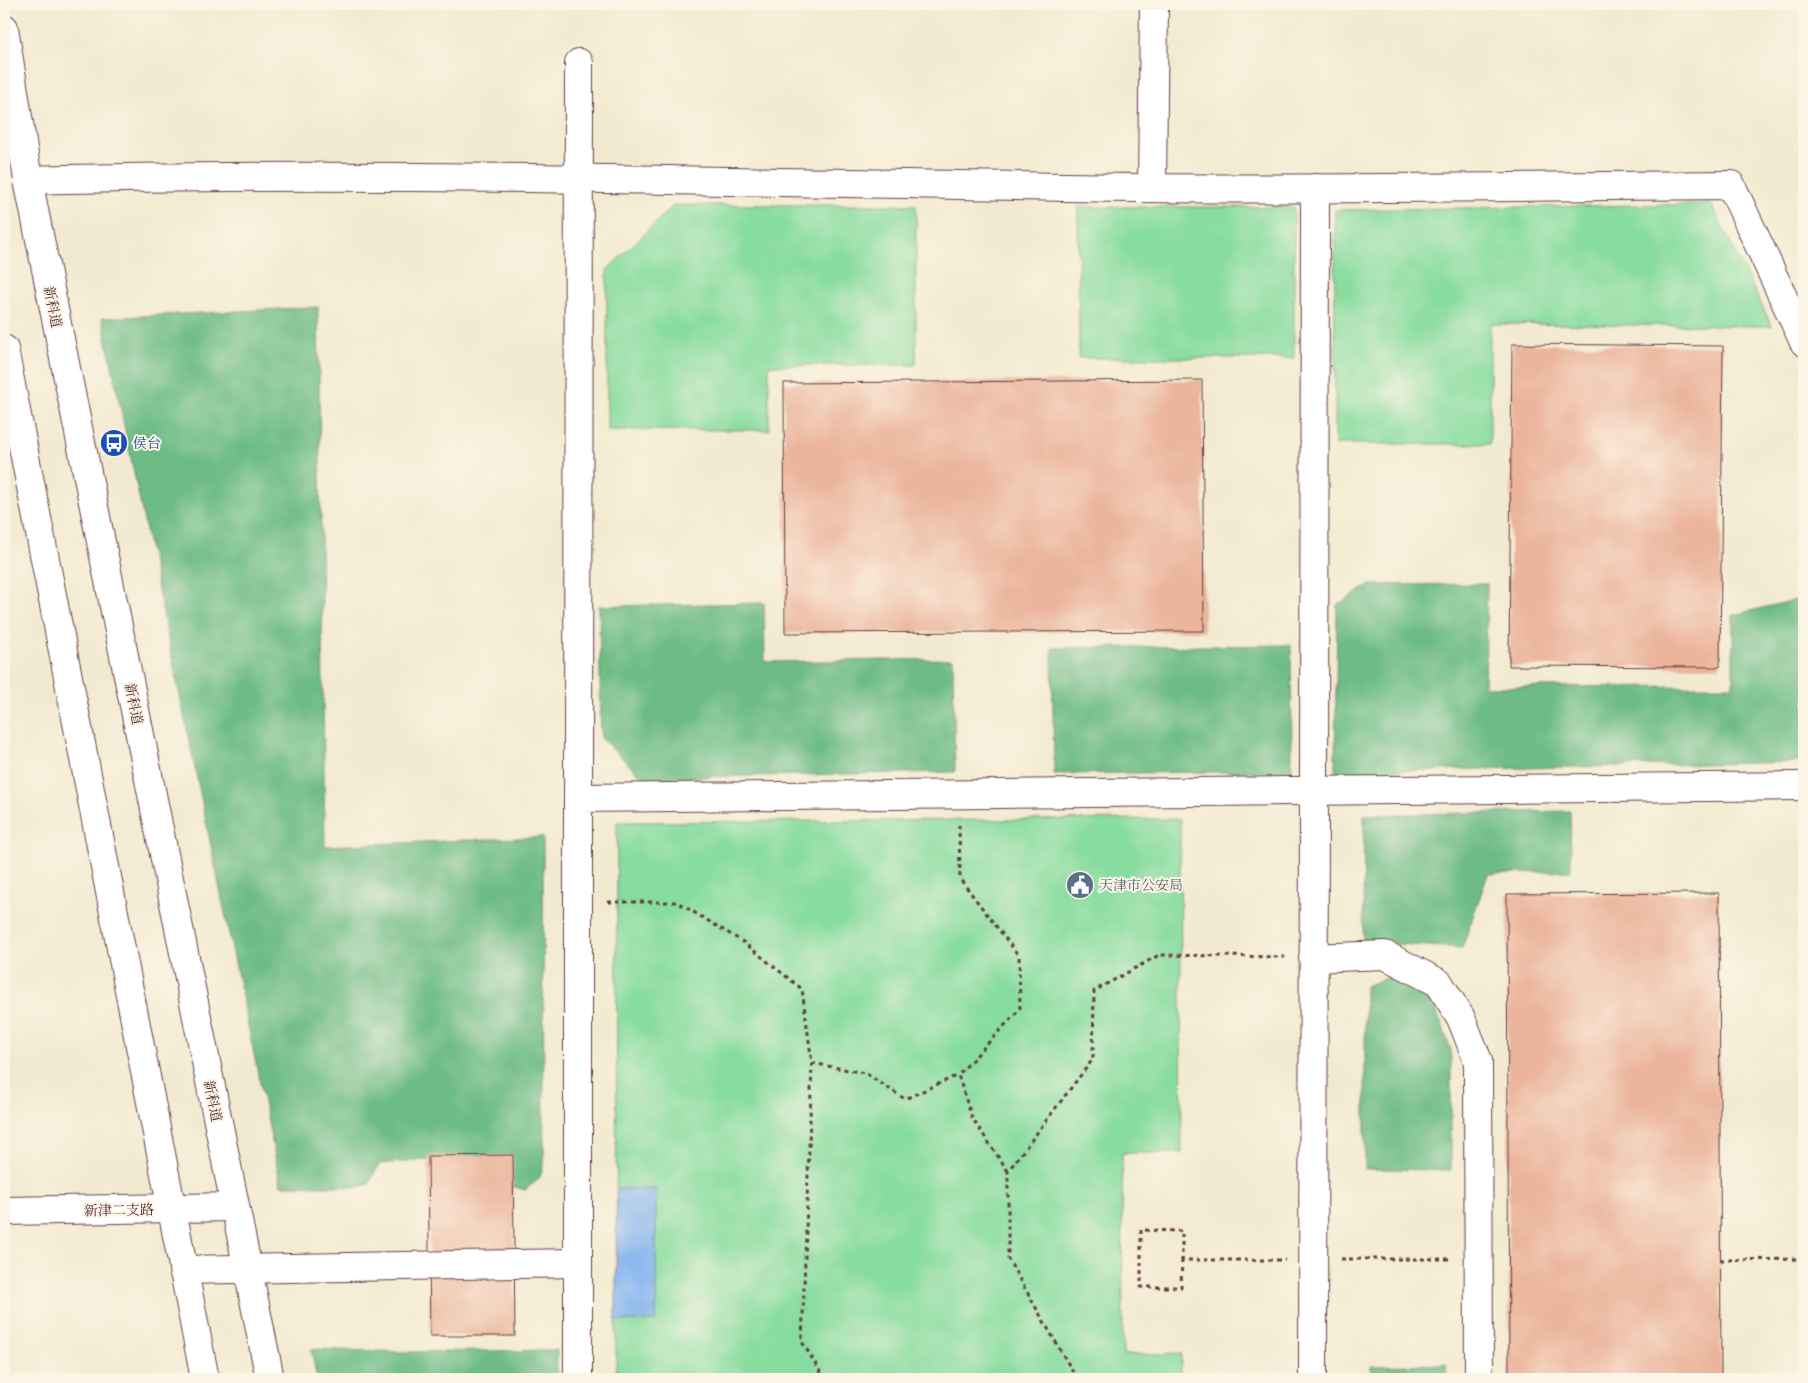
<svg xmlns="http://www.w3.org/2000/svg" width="1808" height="1383" font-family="'IM FELL English','Noto Serif SC',serif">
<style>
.green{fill:#87dc9f;stroke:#687e65}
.forest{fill:#6dbc86;stroke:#5c6e58}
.water{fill:#84b4ef;stroke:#676a8d}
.building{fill:#ebb49b}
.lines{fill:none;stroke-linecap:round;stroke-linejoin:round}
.minor-casing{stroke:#633d44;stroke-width:30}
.major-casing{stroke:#633d44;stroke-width:30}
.path{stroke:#633d44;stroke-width:3;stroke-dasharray:4 4;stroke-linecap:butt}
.minor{stroke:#fff;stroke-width:28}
.major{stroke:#fff;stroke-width:28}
.labels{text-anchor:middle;stroke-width:4;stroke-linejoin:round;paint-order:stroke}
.street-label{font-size:14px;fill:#4a1f2b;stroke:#fcf5e5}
.transit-label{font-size:14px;fill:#164399;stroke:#fcf5e5;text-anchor:start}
.service-label{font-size:14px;fill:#4e5e75;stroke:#fcf5e5;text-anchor:start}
</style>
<rect width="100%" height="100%" fill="#fcf5e5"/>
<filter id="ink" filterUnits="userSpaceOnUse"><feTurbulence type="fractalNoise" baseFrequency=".02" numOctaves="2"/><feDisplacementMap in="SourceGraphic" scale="10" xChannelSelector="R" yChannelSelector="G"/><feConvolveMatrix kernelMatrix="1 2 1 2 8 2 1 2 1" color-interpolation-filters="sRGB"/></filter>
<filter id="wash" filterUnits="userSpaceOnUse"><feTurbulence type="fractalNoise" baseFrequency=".0096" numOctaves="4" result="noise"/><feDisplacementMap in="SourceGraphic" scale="20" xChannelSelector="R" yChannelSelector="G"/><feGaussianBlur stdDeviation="1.12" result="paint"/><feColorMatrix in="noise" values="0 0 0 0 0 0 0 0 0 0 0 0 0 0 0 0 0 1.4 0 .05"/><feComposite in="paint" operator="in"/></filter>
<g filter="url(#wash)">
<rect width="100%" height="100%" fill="#f2ead0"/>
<g class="green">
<path d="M1711,204L1772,326L1490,324V444H1335V210Z"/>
<path d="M674,205H916V365H769V430H607V270Z"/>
<path d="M1078,207H1294V358H1079Z"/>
<path d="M1180,819L1182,1153H1122L1123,1355L1181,1353V1379H616L617,822Z"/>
</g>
<g class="forest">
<path d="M318,307L325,846L543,837L544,1162L540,1177L525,1190L428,1160L379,1164L369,1184L359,1187L281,1185L102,318Z"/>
<path d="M1487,584L1485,687L1733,686V615L1804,598V762L1335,772L1337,605L1370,585Z"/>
<path d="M764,603L765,662L953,659L955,772L643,778L601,738L599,606Z"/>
<path d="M1291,645L1292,771L1054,774L1052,648Z"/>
<path d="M1570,811L1571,871L1488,874L1462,948L1363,942L1364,815Z"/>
<path d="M1391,976L1411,982L1435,1007L1451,1050V1170L1365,1169V986Z"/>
<path d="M311,1349L407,1352L557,1350V1379H317Z"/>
<path d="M1446,1364L1447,1379H1371V1366Z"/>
</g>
<path class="water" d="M617,1189H656V1321H616Z"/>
<g id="blocks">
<g class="building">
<path d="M1512,344L1723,346L1720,667L1509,666Z"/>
<path d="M1202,380L1204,631L785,633L784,383Z"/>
<path d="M1719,893L1721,1379H1509L1507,894Z"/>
<path d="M513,1155L515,1336H430L428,1156Z"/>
</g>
</g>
</g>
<g filter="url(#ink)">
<use href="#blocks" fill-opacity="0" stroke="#633d44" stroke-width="1"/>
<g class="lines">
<defs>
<g id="minor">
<path d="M28,180C398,171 769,183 1140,188C1337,190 1534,186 1731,185L1804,342"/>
<path d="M1152,188L1154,4"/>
<path d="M578,798L579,63"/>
<path d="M1313,958L1385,955L1439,983L1461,1018L1478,1061L1479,1379"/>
<path d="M4,1211L234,1207"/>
<path d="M183,1270L578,1263"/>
<path d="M578,1379V798L1804,786"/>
<path d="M1313,1379L1315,188"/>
</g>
<g id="major">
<path d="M4,28L28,180L270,1379"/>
<path d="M4,349L205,1379"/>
</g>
</defs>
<use href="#minor" class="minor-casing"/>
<use href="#major" class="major-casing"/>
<g class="path">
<path d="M959,825L960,879L1019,956L1020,1009L958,1075L972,1118L1008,1171"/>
<path d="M608,902H677L743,942L802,989L812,1063L802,1342L825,1379"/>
<path d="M812,1063L865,1073L905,1099L958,1075"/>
<path d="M1341,1259H1450"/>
<path d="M1182,1260L1181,1287H1141V1230L1182,1231V1260H1285"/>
<path d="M1720,1260L1804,1259"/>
<path d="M1077,1379L1008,1259V1171L1093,1059L1094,991L1159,955L1285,957"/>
</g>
<use href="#minor" class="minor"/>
<use href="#major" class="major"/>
</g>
</g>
<defs>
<symbol id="bus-disc" viewBox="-11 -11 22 22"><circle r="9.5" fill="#1a4fb4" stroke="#fcf5e5"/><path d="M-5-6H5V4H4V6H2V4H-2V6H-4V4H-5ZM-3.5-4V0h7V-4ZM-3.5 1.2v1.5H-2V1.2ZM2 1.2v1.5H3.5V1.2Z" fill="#fff"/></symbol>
<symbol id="civic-disc" viewBox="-11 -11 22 22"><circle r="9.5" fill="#5c6f8a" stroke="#fcf5e5"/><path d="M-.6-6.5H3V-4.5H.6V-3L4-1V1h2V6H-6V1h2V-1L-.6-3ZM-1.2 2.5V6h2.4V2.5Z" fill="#fff"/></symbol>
</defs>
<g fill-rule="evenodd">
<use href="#bus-disc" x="98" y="427" width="32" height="32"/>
<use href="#civic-disc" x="1064" y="869" width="32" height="32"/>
</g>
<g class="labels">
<g class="street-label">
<text transform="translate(53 307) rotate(79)" y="5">新科道</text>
<text transform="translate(134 704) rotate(79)" y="5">新科道</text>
<text transform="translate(213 1101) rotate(79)" y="5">新科道</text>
<text transform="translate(119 1210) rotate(-1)" y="5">新津二支路</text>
</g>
<g class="transit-label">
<text x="133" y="448">侯台</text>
</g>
<g class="service-label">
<text x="1099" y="890">天津市公安局</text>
</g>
</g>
<rect width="1808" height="1383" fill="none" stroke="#fcf5e5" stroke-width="20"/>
</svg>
